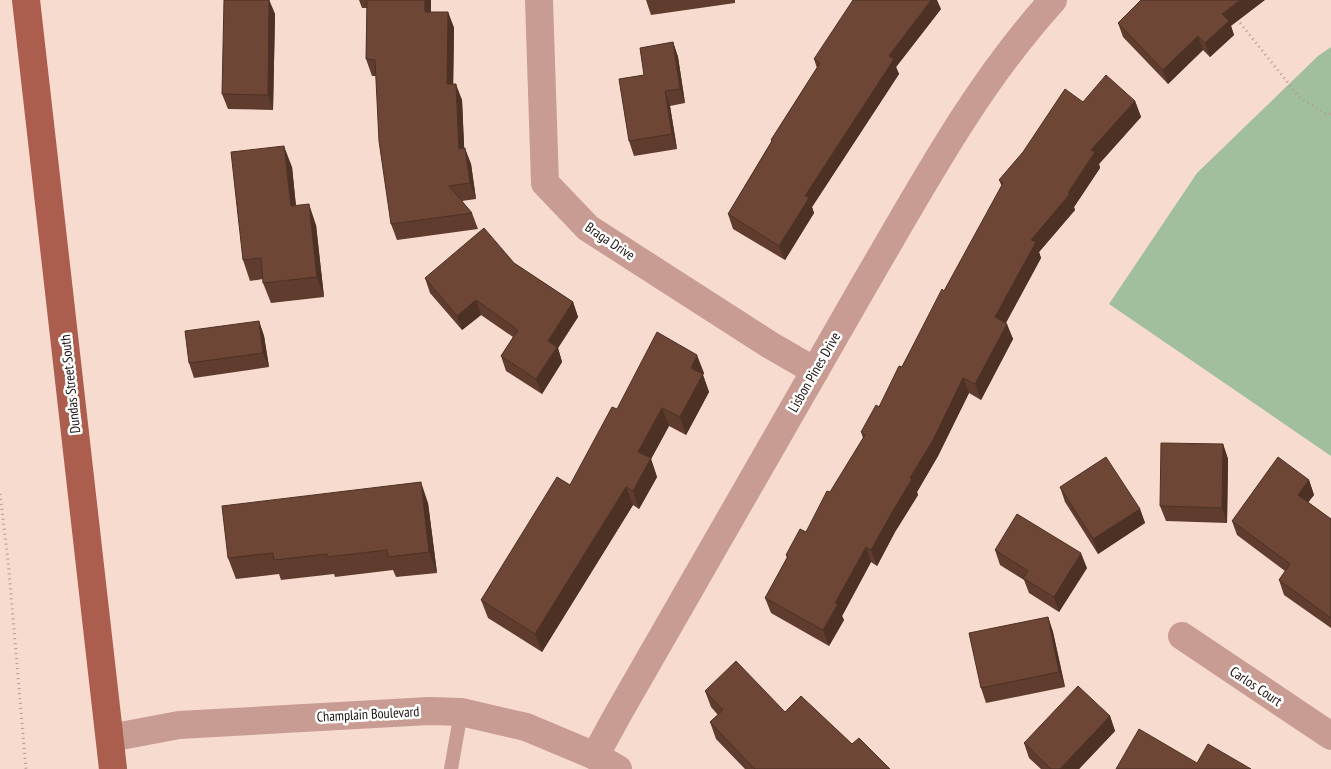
<svg xmlns="http://www.w3.org/2000/svg" width="1331" height="769" font-family="'PT Sans Narrow',sans-serif">
<style>
.green{fill:#a1be9d}
.lines{fill:none;stroke-linecap:round;stroke-linejoin:round}
.path{stroke:#b19b91;stroke-width:3;stroke-dasharray:1 4;stroke-linecap:butt}
.service{stroke:#c89c92;stroke-width:14}
.minor{stroke:#c89c92;stroke-width:28}
.primary{stroke:#ab5e4e;stroke-width:28}
.wall{fill:#5f3c2e}
.shaded-wall{fill:#4d3125}
.building{fill:#6e4635;stroke:#4d3125}
.labels{text-anchor:middle;stroke-width:5;stroke-linejoin:round;paint-order:stroke}
.street-label{font-size:14px;fill:#1c120f;stroke:#fff}
</style>
<rect width="100%" height="100%" fill="#f8dbcf"/>
<path class="green" d="M1331,47V456L1109,304L1197,173L1318,56Z"/>
<g class="lines">
<g class="path">
<path d="M1237,19L1300,98L1326,114H1331"/>
<path d="M0,494L8,560L26,769"/>
</g>
<path class="service" d="M451,769L461,712"/>
<g class="minor">
<path d="M539,0L545,183L588,228L770,345L815,371"/>
<path d="M1182,636L1331,736"/>
<path d="M110,738L179,725L429,711L461,712L526,727L595,756L618,769"/>
<path d="M595,756L618,714C699,572 780,429 863,287C921,188 975,86 1053,0"/>
</g>
<path class="primary" d="M26,0L113,769"/>
</g>
<g class="wall">
<path d="M269,0L275,14L273,110L228,109L222,94Z"/>
<path d="M359,0H431V12H448L454,28L453,84L462,100L464,148L471,164L476,199L462,201L472,213L478,229L397,240L391,224L376,76H372L366,59L367,8H362Z"/>
<path d="M646,0H735V3L651,15Z"/>
<path d="M941,9L896,67L899,74L812,207L814,213L785,260L733,229L728,214L771,142V140L817,68L814,59Z"/>
<path d="M1118,23L1231,26L1234,35L1210,57L1203,50L1168,84L1123,37Z"/>
<path d="M673,42L678,57L685,103L670,106L677,149L634,156L629,141L644,75Z"/>
<path d="M1135,101L1141,117L1099,164L1100,168L1074,207L1075,210L1039,252L1041,258L1006,323L1013,339L981,400L969,393L938,456L917,492L918,495L895,532L877,566L871,562L842,616L844,620L829,646L771,613L765,598L787,558L786,555L806,532L863,438L861,432L879,407L944,291L1002,187L999,180L1083,102Z"/>
<path d="M292,167L296,206L316,225L324,297L271,303L263,283V279L250,281L243,260Z"/>
<path d="M514,263L573,302L578,317L558,348L562,362L542,394L506,371L501,356L513,337L481,315L462,330L430,293L425,278Z"/>
<path d="M259,321L264,336L269,367L194,378L189,363Z"/>
<path d="M704,373L703,375L709,392L686,435L669,426L651,459L657,477L639,509L633,505L542,652L488,618L481,600L570,485L617,409Z"/>
<path d="M1223,444L1228,459L1227,523L1166,521L1160,506Z"/>
<path d="M1309,480L1314,495L1308,502L1331,519V628L1284,595L1279,580L1285,571L1237,535L1232,521Z"/>
<path d="M1060,487L1140,509L1145,523L1098,554L1065,502Z"/>
<path d="M428,503L437,573L396,577L393,570L335,577L334,574L281,580L279,574L236,579L228,558Z"/>
<path d="M995,550L1087,568L1059,612L1029,593L1024,580L1000,565Z"/>
<path d="M1048,617L1053,632L1065,687L986,703L981,688Z"/>
<path d="M705,691L785,712L852,744L890,769H745L716,739L710,722L718,715L711,707Z"/>
<path d="M1110,716L1115,731L1079,769H1041L1029,758L1024,743Z"/>
</g>
<g class="shaded-wall">
<path d="M269,0L275,14L273,110L268,95Z"/>
<path d="M425,0H431V28L425,12Z"/>
<path d="M931,0H937L941,9L896,67L899,74L812,207L814,213L785,260L779,246L805,196L889,56Z"/>
<path d="M1240,0H1265L1231,26L1234,35L1210,57L1205,43L1222,14Z"/>
<path d="M448,12L454,28L453,100L447,84Z"/>
<path d="M1198,36L1203,50L1168,84L1163,70Z"/>
<path d="M673,42L678,57L685,103L680,89Z"/>
<path d="M456,84L462,100L465,165L459,149Z"/>
<path d="M665,91L670,106L677,149L672,134Z"/>
<path d="M1135,101L1141,117L1099,164L1100,168L1074,207L1075,210L1039,252L1041,258L1000,333L995,317L1031,240L1068,193L1091,150Z"/>
<path d="M284,146L292,167L298,227L291,206Z"/>
<path d="M465,148L471,164L476,199L470,183Z"/>
<path d="M309,204L316,225L324,297L317,277Z"/>
<path d="M476,300L481,315L462,330L457,316Z"/>
<path d="M573,302L578,317L558,348L562,362L542,394L536,379L548,341Z"/>
<path d="M259,321L264,336L269,367L263,353Z"/>
<path d="M1007,324L1013,339L981,400L975,384Z"/>
<path d="M697,355L704,373L703,375L709,392L686,435L680,417L691,368Z"/>
<path d="M963,378L969,393L938,456L917,492L918,495L895,532L877,566L871,550Z"/>
<path d="M662,408L669,426L651,459L657,477L639,509L633,491L638,452Z"/>
<path d="M1223,444L1228,459L1227,523L1222,508Z"/>
<path d="M1309,480L1314,495L1303,509L1298,495Z"/>
<path d="M421,482L428,503L437,573L429,552Z"/>
<path d="M626,487L633,505L542,652L535,634Z"/>
<path d="M1140,509L1145,523L1098,554L1093,539Z"/>
<path d="M866,547L871,562L842,616L844,620L829,646L823,630L835,603Z"/>
<path d="M1081,553L1087,568L1059,612L1054,597Z"/>
<path d="M1048,617L1053,632L1065,687L1059,672Z"/>
<path d="M1110,716L1115,731L1079,769H1060Z"/>
</g>
<g class="building">
<path d="M224,0H269L268,95L222,94Z"/>
<path d="M367,0H425V12H448L447,84H456L459,149L465,148L470,183L449,186L472,213L391,224L379,141L375,60L366,59Z"/>
<path d="M853,0H931L889,56L894,59L805,196L809,198L779,246L728,214L772,141L771,140L820,63L814,59Z"/>
<path d="M1141,0H1240L1222,14L1229,21L1205,43L1198,36L1163,70L1118,23Z"/>
<path d="M673,42L680,89L665,91L672,134L629,141L619,79L644,75L640,48Z"/>
<path d="M1106,75L1135,101L1091,150L1095,152L1068,193L1070,194L1031,240L1036,242L995,317L1007,324L975,384L963,378L933,440L910,478L912,479L890,516L871,550L866,547L835,603L838,604L823,630L765,598L788,556L786,555L800,529L806,532L827,491L830,492L865,435L861,432L876,405L879,407L899,366L902,367L942,289L944,291L1003,183L999,180L1023,152L1065,89L1083,102Z"/>
<path d="M284,146L291,206L309,204L317,277L263,283L261,258L243,260L231,152Z"/>
<path d="M484,228L514,263L573,302L548,341L557,347L536,379L501,356L518,330L476,300L457,316L425,278Z"/>
<path d="M259,321L263,353L189,363L185,331Z"/>
<path d="M657,332L697,355L691,368L703,374L680,417L662,408L638,452L651,458L633,491L626,487L535,634L481,600L557,477L570,485L612,407L617,409Z"/>
<path d="M1161,443L1223,444L1222,508L1160,506Z"/>
<path d="M1106,457L1140,509L1093,539L1060,487Z"/>
<path d="M1278,457L1309,480L1298,495L1331,519V618L1279,580L1290,564L1232,521Z"/>
<path d="M421,482L429,552L388,557L387,550L327,557V554L274,560L273,553L228,558L222,506Z"/>
<path d="M1017,514L1081,553L1054,597L1023,578L1028,571L995,550Z"/>
<path d="M1048,617L1059,672L981,688L969,633Z"/>
<path d="M736,661L785,712L801,696L852,744L859,738L890,769H755L743,757L710,722L723,710L705,691Z"/>
<path d="M1078,686L1110,716L1060,769H1051L1024,743Z"/>
<path d="M1139,729L1197,763L1208,744L1251,769H1116Z"/>
</g>
<g class="labels">
<g class="street-label">
<text transform="translate(610 241) rotate(34)" y="5">Braga Drive</text>
<text transform="translate(814 372) rotate(-60)" y="5">Lisbon Pines Drive</text>
<text transform="translate(70 384) rotate(-96)" y="5">Dundas Street South</text>
<text transform="translate(1256 686) rotate(34)" y="5">Carlos Court</text>
<text transform="translate(368 714) rotate(-3)" y="5">Champlain Boulevard</text>
</g>
</g>
</svg>
